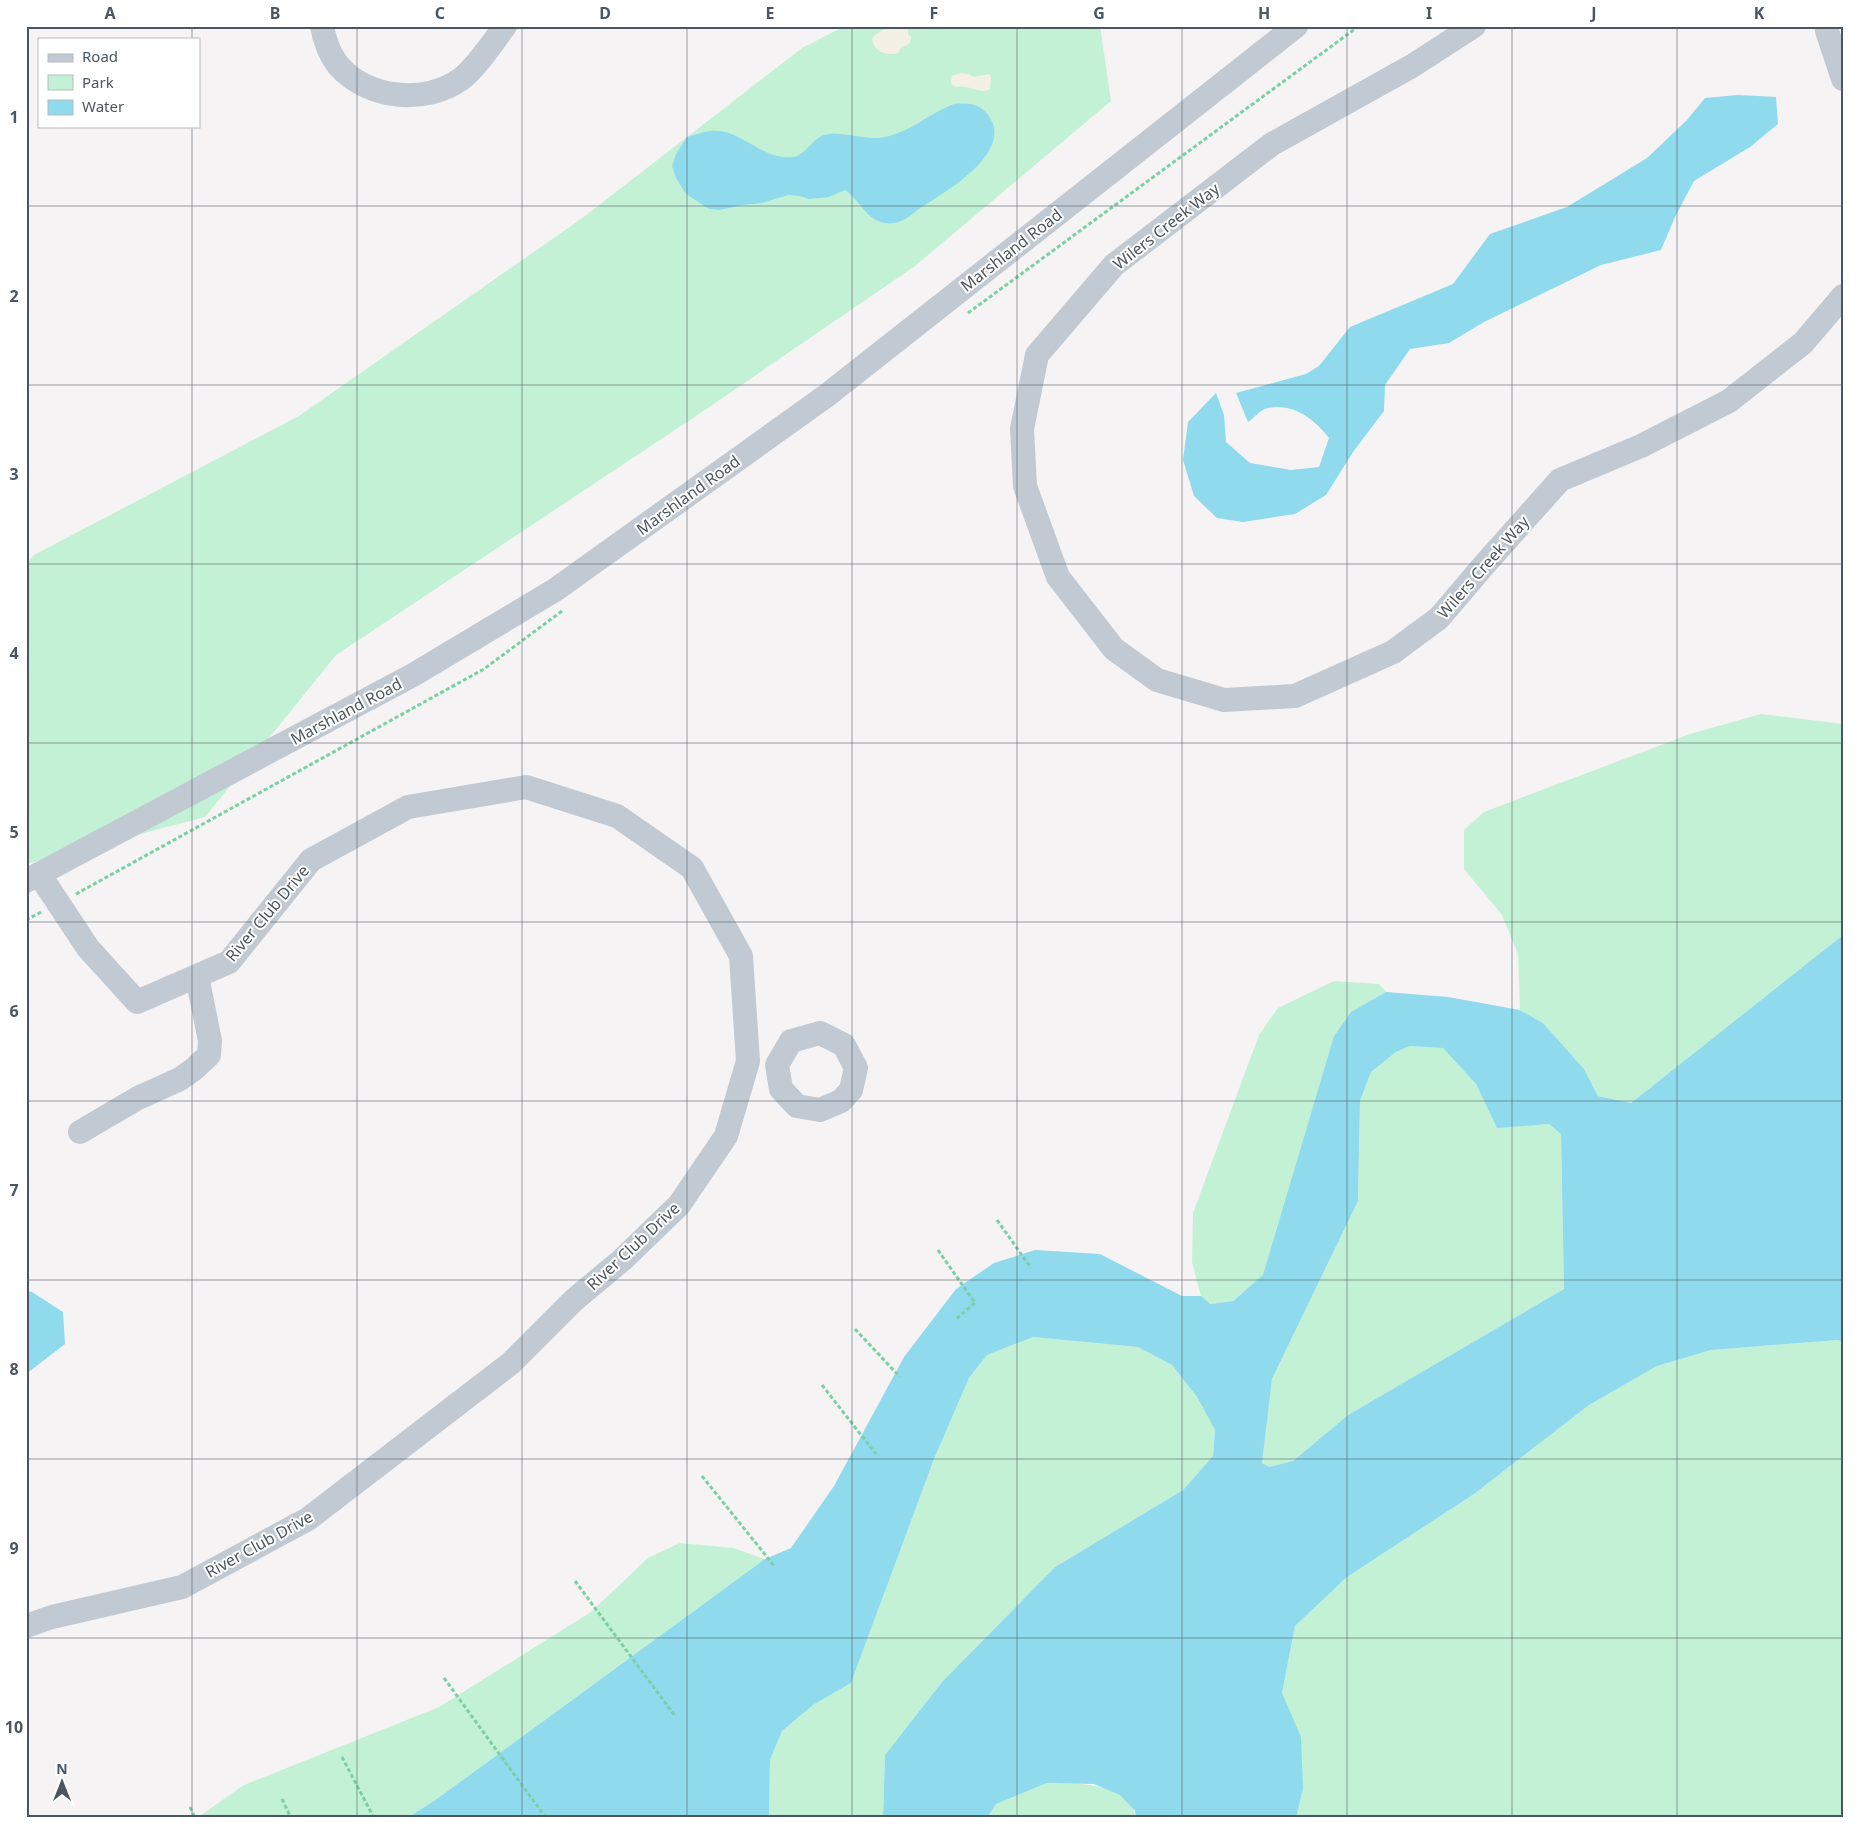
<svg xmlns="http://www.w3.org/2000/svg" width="1869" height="1844" font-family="'Noto Sans',sans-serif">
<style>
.green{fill:#c3f1d5}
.sand{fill:#f5f0e5}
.water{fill:#90daee;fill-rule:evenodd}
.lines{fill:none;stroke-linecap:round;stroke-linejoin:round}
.path{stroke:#7ad0a6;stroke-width:3;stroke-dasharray:4 2.5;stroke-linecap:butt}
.minor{stroke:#c1cad2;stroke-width:24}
.grid{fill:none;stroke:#4a5661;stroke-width:1;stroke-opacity:0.55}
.labels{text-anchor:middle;stroke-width:4;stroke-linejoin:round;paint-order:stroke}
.street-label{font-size:16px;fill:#4a5661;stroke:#fff}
.neatline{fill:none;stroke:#4a5661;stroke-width:2}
.grid-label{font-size:16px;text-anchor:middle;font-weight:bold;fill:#4a5661}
</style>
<rect width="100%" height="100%" fill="#f5f3f3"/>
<g class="green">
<path d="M845,26H1100L1111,101L915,266L699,414L336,655L205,817L26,864V563L34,555L299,416L581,219L802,48Z"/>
<path d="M1761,714L1843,724V935L1631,1103L1598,1096L1584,1069L1543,1023L1520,1010L1518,954L1502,915L1464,869V830L1484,812L1690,734Z"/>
<path d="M1334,981L1379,984L1386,992L1351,1012L1334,1036L1264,1275L1232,1301L1209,1304L1201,1296L1192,1262L1193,1213L1259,1035L1278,1008Z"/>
<path d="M1410,1046L1443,1048L1476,1084L1497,1127L1549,1124L1561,1134L1564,1289L1348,1415L1293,1461L1269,1467L1262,1463L1272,1379L1358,1201L1360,1101L1371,1072L1396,1052Z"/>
<path d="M1033,1337L1138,1347L1172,1365L1197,1397L1215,1430L1213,1456L1183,1490L1055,1567L942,1682L885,1755L883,1818H769L770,1760L782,1731L813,1705L851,1683L934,1459L969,1378L987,1355Z"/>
<path d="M1839,1340L1843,1342V1818H1296L1303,1789L1282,1693L1295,1626L1347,1577L1474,1494L1589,1405L1657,1366L1711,1350Z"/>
<path d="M680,1543L733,1548L765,1559L434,1801L407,1818H197L244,1785L439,1707L591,1612L648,1558Z"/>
<path d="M1047,1783C1076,1784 1127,1780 1136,1818H987L996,1804Z"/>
</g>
<g class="sand">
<path d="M898,27H905L908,30V34L911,37C911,45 906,45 900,49L898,53C886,56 874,52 872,39C878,30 888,28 898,27Z"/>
<path d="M961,73L968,74L974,77L989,74L991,77L990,89C982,94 974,88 966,87C961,86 958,87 953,86L951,82L952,76Z"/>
</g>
<g class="water">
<path d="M1738,95L1776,97L1778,124L1750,147L1694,181L1675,217L1661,250L1601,265L1484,322L1449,343L1410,349L1385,385L1384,411L1353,452L1326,495L1295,514L1243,522L1217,518L1194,496L1183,460L1188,422L1216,393L1224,415L1226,442L1250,463L1291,470L1319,467L1329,438C1314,419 1294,403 1268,408C1261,409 1254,418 1248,422L1236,393L1306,374L1319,366L1350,327L1453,284L1490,234L1567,207L1647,158L1687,120L1705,98Z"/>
<path d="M954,104C968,103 979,103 988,115C1015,150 950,189 925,205C912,213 903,226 885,223C866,220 860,200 845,190L829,197L809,199L800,196L788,195L762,203L742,205L720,210L709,209L686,194L676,178L672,166L676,154L687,137C695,135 702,132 710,131C740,127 762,161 793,157C806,155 812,139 824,135C842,130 865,141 885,137C910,132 930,113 954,104Z"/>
<path d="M1843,935V1342L1838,1340L1711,1350L1657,1366L1589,1405L1474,1494L1347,1577L1295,1626L1282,1693L1301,1737L1303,1789L1296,1818H1136L1135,1811L1120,1795L1094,1784L1047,1783L996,1804L987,1818H883L885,1755L942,1682L1055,1567L1183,1490L1213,1456L1215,1430L1197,1397L1172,1365L1138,1347L1033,1337L987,1355L969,1378L934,1459L851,1683L813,1705L782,1731L770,1760L769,1818H407L434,1801L765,1559L791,1548L834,1486L904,1357L956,1289L994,1263L1035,1250L1100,1254L1182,1296H1201L1210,1304L1233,1301L1263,1275L1334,1036L1351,1012L1386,992L1448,997L1520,1010L1543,1023L1584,1069L1598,1096L1631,1103ZM1410,1046L1443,1048L1476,1084L1497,1128L1549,1124L1561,1134L1564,1289L1348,1415L1293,1461L1269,1467L1262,1463L1272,1379L1358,1201L1360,1101L1371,1072L1396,1052Z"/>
<path d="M26,1291L32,1292L63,1312L65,1344L26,1374Z"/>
</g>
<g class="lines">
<g class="path">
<path d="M968,313L1359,26"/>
<path d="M76,894L484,669L562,611"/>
<path d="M26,920L41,912"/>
<path d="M997,1220L1031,1268"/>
<path d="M938,1250L975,1303L956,1319"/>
<path d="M855,1329L900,1377"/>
<path d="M822,1385L876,1454"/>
<path d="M702,1476L775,1567"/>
<path d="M575,1581L675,1716"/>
<path d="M444,1678L546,1818"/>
<path d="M342,1757L374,1818"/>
<path d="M282,1799L291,1818"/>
<path d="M190,1807L195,1818"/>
</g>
<g class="minor">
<path d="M322,26C324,39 330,55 338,65C367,99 425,105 461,79C475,69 494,41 505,26"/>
<path d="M1474,26L1412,66L1272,144L1114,265L1037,355L1022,429L1025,486L1058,577L1114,649L1157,680L1224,700L1295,696L1393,652L1439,618L1485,564L1560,480L1641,446L1729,401L1803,343L1843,296"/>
<path d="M1827,26V31L1843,79"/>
<path d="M26,881L413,675L555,590L826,396L1296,26"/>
<path d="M820,1033L844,1045L856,1068L851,1090L841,1101L820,1110L797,1106L781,1089L777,1065L791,1041Z"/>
<path d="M80,1132L138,1098L180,1079L194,1069L209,1055L210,1041L197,976"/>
<path d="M26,1626L52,1617L182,1587L308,1519L511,1363L574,1300L622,1260L679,1205L726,1136L748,1061L741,956L692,868L617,816L526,787L408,807L311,860L229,962L137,1002L88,948L39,874"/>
</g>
</g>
<path class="grid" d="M192,26V39M357,26V1818M522,26V1818M687,26V1818M852,26V1818M1017,26V1818M1182,26V1818M1347,26V1818M1512,26V1818M1677,26V1818M192,126V1818M26,206H1843M26,385H1843M26,564H1843M26,743H1843M26,922H1843M26,1101H1843M26,1280H1843M26,1459H1843M26,1638H1843"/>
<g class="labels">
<g class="street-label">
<text transform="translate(1166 226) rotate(-38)" y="6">Wilers Creek Way</text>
<text transform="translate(1011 250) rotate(-38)" y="6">Marshland Road</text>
<text transform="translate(688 495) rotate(-36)" y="6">Marshland Road</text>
<text transform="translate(1483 567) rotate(-49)" y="6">Wilers Creek Way</text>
<text transform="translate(346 711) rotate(-28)" y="6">Marshland Road</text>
<text transform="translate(267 913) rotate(-50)" y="6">River Club Drive</text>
<text transform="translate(633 1246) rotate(-43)" y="6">River Club Drive</text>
<text transform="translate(259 1544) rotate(-29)" y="6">River Club Drive</text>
</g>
</g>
<rect width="1869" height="1844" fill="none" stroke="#ffffff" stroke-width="55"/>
<rect x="38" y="38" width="162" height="90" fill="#ffffff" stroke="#b7bbc0"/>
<rect x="48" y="54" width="25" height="8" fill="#c1cad2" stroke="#b7bbc0"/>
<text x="82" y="62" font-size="15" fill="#4a5661">Road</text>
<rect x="48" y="75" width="25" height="15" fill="#c3f1d5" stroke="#b7bbc0"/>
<text x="82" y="88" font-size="15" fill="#4a5661">Park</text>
<rect x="48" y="100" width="25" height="15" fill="#90daee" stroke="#b7bbc0"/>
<text x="82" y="112" font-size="15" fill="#4a5661">Water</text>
<g transform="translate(62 1782)" stroke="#ffffff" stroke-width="4" paint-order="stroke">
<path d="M0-4L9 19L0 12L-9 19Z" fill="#4a5661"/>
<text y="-8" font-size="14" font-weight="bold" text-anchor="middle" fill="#4a5661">N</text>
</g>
<rect x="28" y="28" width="1814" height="1788" class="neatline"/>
<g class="grid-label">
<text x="110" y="19">A</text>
<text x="275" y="19">B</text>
<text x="440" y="19">C</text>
<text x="605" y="19">D</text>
<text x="770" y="19">E</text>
<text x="934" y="19">F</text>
<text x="1099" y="19">G</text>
<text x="1264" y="19">H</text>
<text x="1429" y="19">I</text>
<text x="1594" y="19">J</text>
<text x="1759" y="19">K</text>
<text x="14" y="123">1</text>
<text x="14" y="302">2</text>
<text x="14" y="480">3</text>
<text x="14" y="659">4</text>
<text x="14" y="838">5</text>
<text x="14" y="1017">6</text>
<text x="14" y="1196">7</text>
<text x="14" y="1375">8</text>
<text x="14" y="1554">9</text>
<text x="14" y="1733">10</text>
</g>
</svg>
